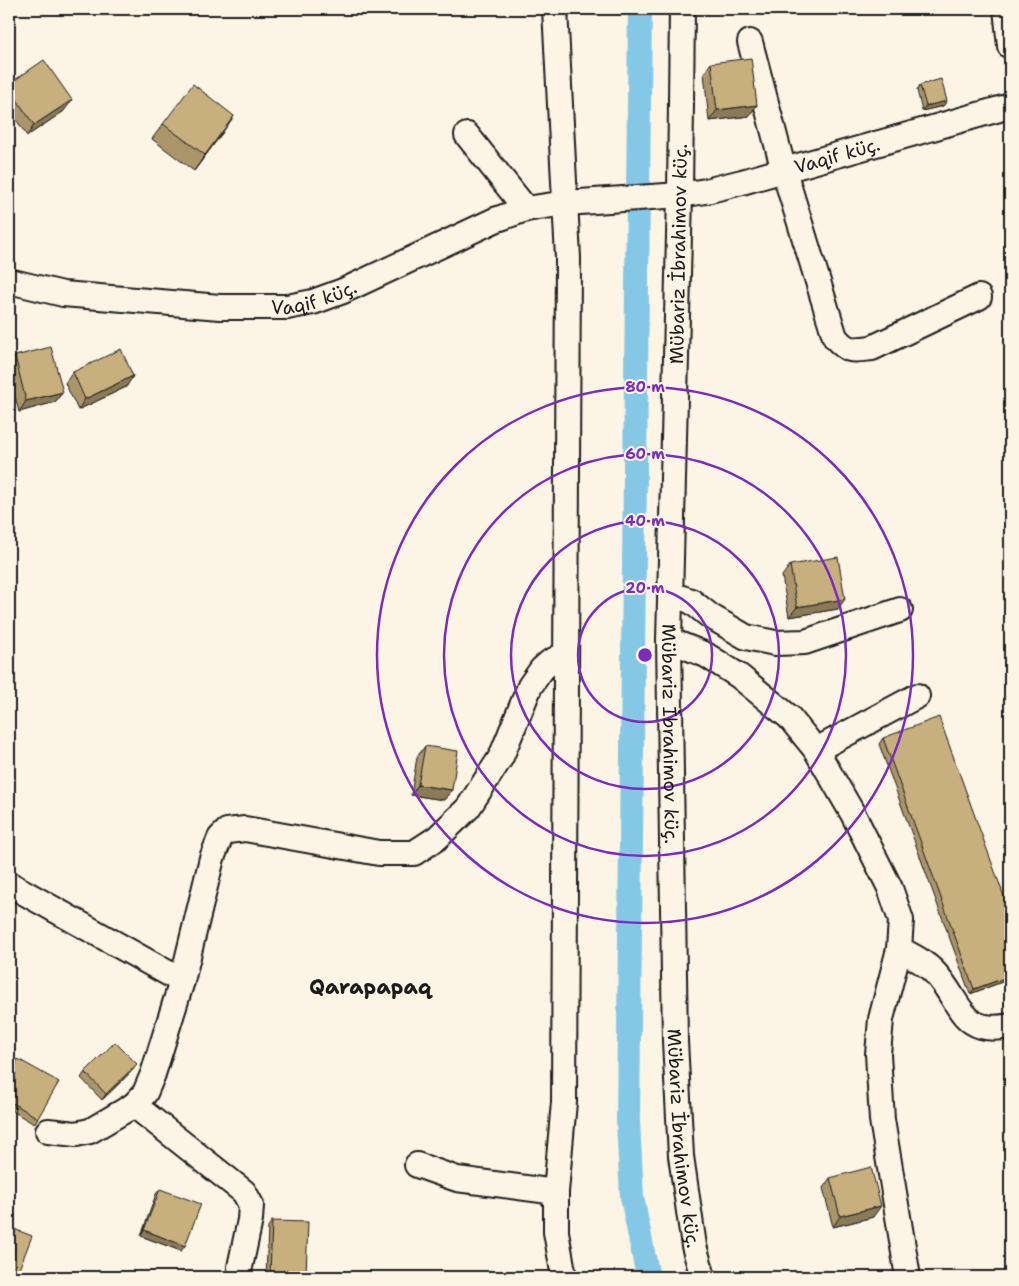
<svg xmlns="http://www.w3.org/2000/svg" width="1019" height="1286" font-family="'Shantell Sans',sans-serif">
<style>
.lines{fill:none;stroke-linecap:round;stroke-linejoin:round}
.canal{stroke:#85c8e6;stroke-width:24}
.minor-casing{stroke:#1c1c1c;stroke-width:28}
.minor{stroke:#fcf5e5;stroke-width:24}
.wall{fill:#ab966c;stroke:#1c1c1c}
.shaded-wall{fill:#8b7a58;stroke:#1c1c1c}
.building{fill:#c7af7e;stroke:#1c1c1c}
.ring{fill:none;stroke:#7b2cbf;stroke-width:2.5}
.labels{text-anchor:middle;stroke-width:4;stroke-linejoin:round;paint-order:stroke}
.street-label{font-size:19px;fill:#1c1c1c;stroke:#fcf5e5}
.quarter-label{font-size:21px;font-weight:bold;fill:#1c1c1c;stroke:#fcf5e5}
.centre{fill:#7b2cbf;stroke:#fcf5e5;stroke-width:2.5}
.ring-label{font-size:15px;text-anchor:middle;font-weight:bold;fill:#7b2cbf;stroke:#fcf5e5;stroke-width:4;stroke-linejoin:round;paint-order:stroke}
</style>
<rect width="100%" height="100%" fill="#fcf5e5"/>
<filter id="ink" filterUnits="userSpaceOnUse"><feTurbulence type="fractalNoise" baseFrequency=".02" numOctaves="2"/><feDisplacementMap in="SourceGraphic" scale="10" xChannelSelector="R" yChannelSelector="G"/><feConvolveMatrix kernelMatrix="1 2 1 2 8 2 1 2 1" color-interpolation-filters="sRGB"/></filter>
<g filter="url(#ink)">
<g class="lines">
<path class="canal" d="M640,9L628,1121L632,1197L648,1277"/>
<defs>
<g id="minor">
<path d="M555,9L568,258L564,1102L556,1192V1232L564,1277"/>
<path id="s1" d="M682,9L680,195L669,640L675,1041L681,1156L694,1246L703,1277"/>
<path d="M1006,9L1010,46"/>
<path d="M750,42L784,171L835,337C848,353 853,350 872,348L979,297"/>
<path d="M467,135L526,209"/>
<path id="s2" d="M9,281L63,294L220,307H287L313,302L343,291L495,220L526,209L566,203L680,195L706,191L742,182L1010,106"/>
<path d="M670,594L691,601L710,616L746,637L775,643L805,642L900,610"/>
<path d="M669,640L706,655L739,676L789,717L816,750L853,814L890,888L901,920L899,949L881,1019L878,1054L882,1120L908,1277"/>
<path d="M816,750L917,696"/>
<path d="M9,884L182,981L212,858L220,838L227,831L245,829L379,853H414L437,838L468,808L501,757L530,686L542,669L550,662L566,654"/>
<path d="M899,949C912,956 925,962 935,973C962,1002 960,1036 1010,1026"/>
<path d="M134,1105L244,1192L251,1205L250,1220L240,1267"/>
<path d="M48,1131L76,1134L90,1131L134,1105L145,1093L153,1074L182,981"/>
<path d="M417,1165L457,1179L556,1192"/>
</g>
</defs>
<use href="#minor" class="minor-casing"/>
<use href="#minor" class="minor"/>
</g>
<g class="wall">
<path d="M711,63L757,105L749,116L709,121L704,73Z"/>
<path d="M9,84L64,111L27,136L9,109Z"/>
<path d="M920,85L947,101L943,106L922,111L917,90Z"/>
<path d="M163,124L223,132L194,171L152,139Z"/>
<path d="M15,356L63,392L55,402L19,412L9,373V365Z"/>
<path d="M73,372L133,376L126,387L78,410L65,383Z"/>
<path d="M790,565L838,609L789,617L782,576Z"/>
<path d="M883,738L1010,979L970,994L879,744Z"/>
<path d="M425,746L452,790L444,800L411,795L417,757Z"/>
<path d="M18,1059L38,1118L34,1124L9,1109V1074Z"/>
<path d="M133,1070L102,1100L81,1078L85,1072Z"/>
<path d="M830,1178L873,1217L833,1227L823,1188Z"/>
<path d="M160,1189L181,1251L141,1236L156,1194Z"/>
<path d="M272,1221L305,1277H266L268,1227Z"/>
</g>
<g class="shaded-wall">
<path d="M72,100L64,111L27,136L34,125Z"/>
<path d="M947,101L943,106L922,111L926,106Z"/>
<path d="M757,105L749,116L709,121L717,110Z"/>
<path d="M234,116L223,132L194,171L205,155Z"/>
<path d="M133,376L126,387L78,410L85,399Z"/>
<path d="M63,392L55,402L19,412L26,401Z"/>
<path d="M845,599L838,609L789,617L797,607Z"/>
<path d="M418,785L452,790L444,800L411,795Z"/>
<path d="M1010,976V979L970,994L974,989Z"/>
<path d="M137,1064L133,1070L102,1100L106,1094Z"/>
<path d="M881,1206L873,1217L833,1227L840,1216Z"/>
<path d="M144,1230L185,1246L181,1251L141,1236Z"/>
<path d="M270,1274L306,1276L305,1277H268Z"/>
</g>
<g class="building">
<path d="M751,58L757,105L717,110L711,63Z"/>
<path d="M44,60L72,100L34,125L9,88V84Z"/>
<path d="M941,79L947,101L926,106L920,85Z"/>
<path d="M193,84L234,116L205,155L163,124Z"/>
<path d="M51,347L63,392L26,401L15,356Z"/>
<path d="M121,349L133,376L85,399L73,372Z"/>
<path d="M838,557L845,599L797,607L790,565Z"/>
<path d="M939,717L1010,913V976L974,989L883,738Z"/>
<path d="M425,746L458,751L452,790L418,785Z"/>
<path d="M115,1042L137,1064L106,1094L85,1072Z"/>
<path d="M18,1059L59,1082L38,1118L9,1101V1075Z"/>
<path d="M871,1167L881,1206L840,1216L830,1178Z"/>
<path d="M160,1189L201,1204L185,1246L144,1230Z"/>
<path d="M272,1221L308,1222L306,1276L270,1274Z"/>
<path d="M9,1227L32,1236L16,1277H9Z"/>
<path d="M895,1273L896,1277H874Z"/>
</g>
</g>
<g class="ring">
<circle cx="645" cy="655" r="67"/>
<circle cx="645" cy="655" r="134"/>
<circle cx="645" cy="655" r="201"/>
<circle cx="645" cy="655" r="268"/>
</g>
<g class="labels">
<g class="street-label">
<text dy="7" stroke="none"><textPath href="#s2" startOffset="856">Vaqif küç.</textPath></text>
<text transform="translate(678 254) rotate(-89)" y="7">Mübariz İbrahimov küç.</text>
<text dy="7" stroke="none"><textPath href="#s2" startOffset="308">Vaqif küç.</textPath></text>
<text dy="7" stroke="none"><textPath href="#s1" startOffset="725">Mübariz İbrahimov küç.</textPath></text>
<text dy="7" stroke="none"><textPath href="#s1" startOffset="1130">Mübariz İbrahimov küç.</textPath></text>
</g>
<g class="quarter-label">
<text x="370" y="994">Qarapapaq</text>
</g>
</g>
<circle cx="645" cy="655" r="8" class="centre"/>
<g class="ring-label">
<text x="645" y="392">80 m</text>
<text x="645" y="459">60 m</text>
<text x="645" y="526">40 m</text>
<text x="645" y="593">20 m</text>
</g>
<rect width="1019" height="1286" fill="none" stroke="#fcf5e5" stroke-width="30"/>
<rect x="15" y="15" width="989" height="1256" fill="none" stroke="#1c1c1c" stroke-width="2" filter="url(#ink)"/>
</svg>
